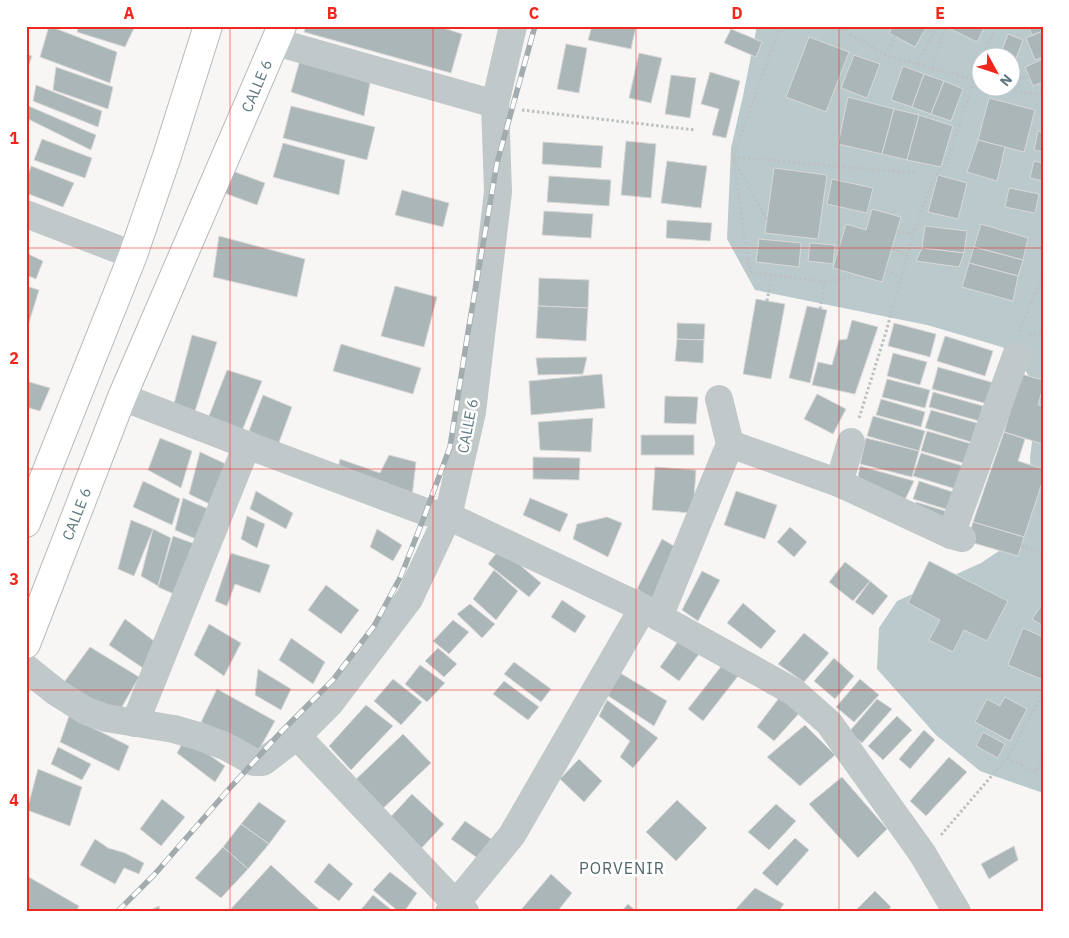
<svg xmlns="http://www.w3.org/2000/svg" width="1069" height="938" font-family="'IBM Plex Sans',sans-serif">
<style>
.water{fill:#bacacc;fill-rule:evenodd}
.building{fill:#abb6b9;stroke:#d9d8d6}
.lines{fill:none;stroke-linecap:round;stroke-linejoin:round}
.highway-casing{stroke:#b4babc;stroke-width:30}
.path{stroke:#bdc1c2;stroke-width:3;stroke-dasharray:2.5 2.5;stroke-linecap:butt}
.street{stroke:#c1c8ca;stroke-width:28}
.highway{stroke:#fff;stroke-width:28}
.rail-casing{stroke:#a2acaf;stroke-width:5.5}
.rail{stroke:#fff;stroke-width:4;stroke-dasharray:11;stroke-linecap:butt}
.grid{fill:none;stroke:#ef271c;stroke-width:1;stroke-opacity:0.55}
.labels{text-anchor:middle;stroke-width:5;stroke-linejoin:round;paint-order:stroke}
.street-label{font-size:15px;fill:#607981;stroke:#fff}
.neighbourhood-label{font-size:16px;letter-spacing:1px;fill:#52656b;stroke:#fff}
.neatline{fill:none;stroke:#ef271c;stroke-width:2}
.grid-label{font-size:16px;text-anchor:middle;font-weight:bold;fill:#ef271c}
</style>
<rect width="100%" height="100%" fill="#f7f6f4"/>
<path class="water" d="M757,26H1043V793L980,771L936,735L877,669L879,628L897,601L981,563L1008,545L1031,480L1030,457L1035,420L1032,381L1016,356L1002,347L927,325L755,290L727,239L731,148L743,96ZM982,58H1012V88H982Z"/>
<g class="building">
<path d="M49,26L117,52L110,83L40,57Z"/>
<path d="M79,26H135L125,47L77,32Z"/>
<path d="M306,26H437L462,34L451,73L304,32Z"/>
<path d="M592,26H636L631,49L588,40Z"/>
<path d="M893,26H927L915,47L889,33Z"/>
<path d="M945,26H985L977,42Z"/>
<path d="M1028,26H1043V31L1032,35Z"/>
<path d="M731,29L762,42L756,57L724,43Z"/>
<path d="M1043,31V57L1035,60L1026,38Z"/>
<path d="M1008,34L1023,40L1012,69V58H999Z"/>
<path d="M809,37L849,52L826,112L786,97Z"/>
<path d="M566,44L587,48L579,93L557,89Z"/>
<path d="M639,53L662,58L651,103L629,98Z"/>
<path d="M26,54L32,56L26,72Z"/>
<path d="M854,55L880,64L867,98L841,88Z"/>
<path d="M1043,59V82L1033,86L1025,67Z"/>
<path d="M300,60L370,83L364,116L291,92Z"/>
<path d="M903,66L924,74L912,107L891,100Z"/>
<path d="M56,67L113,87L108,109L53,90Z"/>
<path d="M710,72L740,81L726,138L712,135L719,109L701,104Z"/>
<path d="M924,74L944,81L931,114L912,107Z"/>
<path d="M671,75L696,78L690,118L665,114Z"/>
<path d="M944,81L963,89L951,121L931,114Z"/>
<path d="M36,85L102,111L98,127L33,101Z"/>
<path d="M848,97L894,109L882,154L838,144Z"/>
<path d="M989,98L1035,110L1024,152L978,140Z"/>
<path d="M26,105L96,135L91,150L26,118Z"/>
<path d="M291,106L375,127L367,160L283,138Z"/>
<path d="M894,109L919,115L907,160L882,154Z"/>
<path d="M919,115L953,126L941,167L907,160Z"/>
<path d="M1038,131L1043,133V152L1034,150Z"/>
<path d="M42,139L92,158L85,178L34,160Z"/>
<path d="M978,140L1005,147L997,181L967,172Z"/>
<path d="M626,141L656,144L651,198L621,195Z"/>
<path d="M543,142L603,146L601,168L542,164Z"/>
<path d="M283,143L345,160L339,195L273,177Z"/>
<path d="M667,161L707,166L701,208L661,203Z"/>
<path d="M1034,161L1043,163V181L1030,178Z"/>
<path d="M31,166L74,183L63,207L26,193V183Z"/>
<path d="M774,168L827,175L818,239L765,233Z"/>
<path d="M227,169L265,183L257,205L219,191Z"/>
<path d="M938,175L967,183L958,219L928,212Z"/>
<path d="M549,176L611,180L609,206L547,202Z"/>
<path d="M832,179L873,188L867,213L827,204Z"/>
<path d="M1009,188L1039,194L1035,213L1005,207Z"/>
<path d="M402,190L449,203L443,227L395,215Z"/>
<path d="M872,209L901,217L882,282L833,268L846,224L866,230Z"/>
<path d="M544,211L593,214L591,238L542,235Z"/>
<path d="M667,220L712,223L710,241L666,238Z"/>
<path d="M981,224L1028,238L1023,260L974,247Z"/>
<path d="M925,226L967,231L964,253L922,248Z"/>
<path d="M219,236L305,259L297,297L213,277Z"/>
<path d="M759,239L801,243L799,267L756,262Z"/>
<path d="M810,243L835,245L833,264L808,261Z"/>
<path d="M974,247L1023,260L1018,276L969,263Z"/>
<path d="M922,248L964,253L959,267L916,261Z"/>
<path d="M26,253L43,261L36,279L26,275Z"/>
<path d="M969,263L1018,276L1013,301L962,287Z"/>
<path d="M539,278L589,280L588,308L538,306Z"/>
<path d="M26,286L39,290L27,329H26Z"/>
<path d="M395,286L437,297L424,347L381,336Z"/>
<path d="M756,299L785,304L771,379L743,374Z"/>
<path d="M538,306L588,308L586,341L536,338Z"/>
<path d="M807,306L827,310L810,383L789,378Z"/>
<path d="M852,320L878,327L855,394L812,385L818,362L832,365L839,340L847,339Z"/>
<path d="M677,323L705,324L704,340L677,339Z"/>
<path d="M894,323L936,334L930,357L888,346Z"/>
<path d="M192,335L217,342L194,414L174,404Z"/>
<path d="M945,336L993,351L985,376L937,361Z"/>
<path d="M677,339L704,340L703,363L675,361Z"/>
<path d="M341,344L421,368L413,394L333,371Z"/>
<path d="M893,353L927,362L920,385L887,376Z"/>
<path d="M587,357L583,374L538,375L536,358Z"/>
<path d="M938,367L994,383L988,404L932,389Z"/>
<path d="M227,370L262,381L242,431L209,416Z"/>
<path d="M602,374L605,408L531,415L529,381Z"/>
<path d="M1021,374L1043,380V387L1038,405L1043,406V444L1004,432Z"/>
<path d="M887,379L930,390L925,408L882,397Z"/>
<path d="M26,381L50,388L40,411L26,407Z"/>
<path d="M933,392L983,406L979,421L929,407Z"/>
<path d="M817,394L846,409L833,434L804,419Z"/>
<path d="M263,395L292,407L278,445L249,431Z"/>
<path d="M665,396L698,397L696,424L664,423Z"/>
<path d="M881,399L925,412L921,427L876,415Z"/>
<path d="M931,410L977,423L971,442L925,428Z"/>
<path d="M873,416L925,431L919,451L867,436Z"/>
<path d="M593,418L591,452L540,450L538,422Z"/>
<path d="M927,431L972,444L967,464L921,451Z"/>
<path d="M1004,432L1025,439L1018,461L1043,469V480L1024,537L973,522Z"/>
<rect x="641" y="435" width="53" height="20"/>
<path d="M160,438L192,451L181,488L148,470Z"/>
<path d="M866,438L919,451L912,477L860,464Z"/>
<path d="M200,452L228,465L216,507L189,494Z"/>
<path d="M921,453L966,467L959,490L913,476Z"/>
<path d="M389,455L416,462L412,497L337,474L340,459L380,473Z"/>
<path d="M533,457L580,458L579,480L533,479Z"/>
<path d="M860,466L914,481L902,506L856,488Z"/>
<path d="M655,467L696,470L693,513L652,510Z"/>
<path d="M143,481L180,499L172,525L133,507Z"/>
<path d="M919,481L956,493L952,511L913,499Z"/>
<path d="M256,491L293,513L286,529L250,509Z"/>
<path d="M736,491L777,505L765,539L724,525Z"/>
<path d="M183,498L215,512L205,543L175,530Z"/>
<path d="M530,498L568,514L560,532L523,515Z"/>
<path d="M916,502L955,514L948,527L913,513Z"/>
<path d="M247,516L265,524L257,548L241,539Z"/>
<path d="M607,517L622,523L608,557L573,539L577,524Z"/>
<path d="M131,520L153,529L134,576L118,569Z"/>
<path d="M973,522L1024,537L1018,556L967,541Z"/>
<path d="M790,527L807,542L794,557L777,542Z"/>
<path d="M153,529L171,538L158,586L141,576Z"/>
<path d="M377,529L402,545L393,561L370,547Z"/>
<path d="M173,536L203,547L183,598L158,587Z"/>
<path d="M662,539L684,552L657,602L637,589Z"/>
<path d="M500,548L541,583L529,597L488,564Z"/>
<path d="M231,553L270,565L260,593L235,584L227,606L215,601Z"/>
<path d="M929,561L1008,601L987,641L964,630L953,652L929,640L940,620L908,603Z"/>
<path d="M845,562L870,581L853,601L829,582Z"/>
<path d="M494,570L518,591L496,620L473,599Z"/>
<path d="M702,571L720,580L698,621L682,610Z"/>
<path d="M870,581L888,596L873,615L855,602Z"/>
<path d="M326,585L359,610L341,634L308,610Z"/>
<path d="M562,600L586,616L575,633L551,617Z"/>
<path d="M743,603L776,631L761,649L727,623Z"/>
<path d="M1043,603V626L1032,619Z"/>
<path d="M470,604L495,624L482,638L457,614Z"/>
<path d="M125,619L158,644L143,668L109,645Z"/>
<path d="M453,620L469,632L449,654L433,641Z"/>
<path d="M209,624L241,643L224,676L194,655Z"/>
<path d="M1023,628L1043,637V680L1008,665Z"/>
<path d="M804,633L829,653L804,682L778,664Z"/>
<path d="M291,638L325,662L313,684L279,660Z"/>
<path d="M679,640L699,654L679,681L660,667Z"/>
<path d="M90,647L139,677L119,712L62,685Z"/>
<path d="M438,648L457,664L444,677L425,661Z"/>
<path d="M834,658L854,676L835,699L814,681Z"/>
<path d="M514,662L551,689L541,702L504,674Z"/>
<path d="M723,664L738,676L703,721L688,709Z"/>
<path d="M420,665L445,683L427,702L405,684Z"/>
<path d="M258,669L291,689L281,710L255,695Z"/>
<path d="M620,673L667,701L654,726L607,695Z"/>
<path d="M393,679L422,702L401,725L374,701Z"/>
<path d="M860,679L879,695L854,722L836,707Z"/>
<path d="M504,681L539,707L528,720L493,694Z"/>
<path d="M217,689L275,721L257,753L201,722Z"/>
<path d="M782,694L803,709L774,741L757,727Z"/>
<path d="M1005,697L1027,709L1010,741L975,722L987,699L1000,706Z"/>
<path d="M877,699L892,709L862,743L849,732Z"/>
<path d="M607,700L658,738L633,768L620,757L630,741L599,716Z"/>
<path d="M366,705L393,726L351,770L329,746Z"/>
<path d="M69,716L129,746L119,771L60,742Z"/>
<path d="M897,716L912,730L883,760L868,746Z"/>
<path d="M805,725L835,755L800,786L767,757Z"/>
<path d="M924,730L935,740L910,769L899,759Z"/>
<path d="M983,732L1005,744L998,758L976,746Z"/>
<path d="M403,734L431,763L378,813L350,785Z"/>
<path d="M185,738L225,766L215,782L177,753Z"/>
<path d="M58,747L91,764L82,780L51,764Z"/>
<path d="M949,757L967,772L926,816L910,801Z"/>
<path d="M579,759L602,781L584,802L560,779Z"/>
<path d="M38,769L82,787L70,826L27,810Z"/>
<path d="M842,777L887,829L858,858L809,804Z"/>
<path d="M412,794L444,824L416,854L384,824Z"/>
<path d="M162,799L185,817L161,846L140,829Z"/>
<path d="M677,800L707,828L676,861L646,832Z"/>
<path d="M259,802L286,821L269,844L241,824Z"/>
<path d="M776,804L796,821L769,850L748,832Z"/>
<path d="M465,821L497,843L483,862L451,839Z"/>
<path d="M241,824L269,844L248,869L223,847Z"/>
<path d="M795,838L809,850L777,886L762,873Z"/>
<path d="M95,839L108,848L125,853L144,863L139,874L124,868L115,884L80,865Z"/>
<path d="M1014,846L1018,860L989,879L981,864Z"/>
<path d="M223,847L248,869L221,898L195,878Z"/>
<path d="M329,863L353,884L339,901L314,882Z"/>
<path d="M271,865L322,912H228Z"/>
<path d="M390,872L417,893L404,912H399L373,890Z"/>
<path d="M551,874L572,893L557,912L520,911Z"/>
<path d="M27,876L79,906L76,912H26V878Z"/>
<path d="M755,888L784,904L778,912H733Z"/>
<path d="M875,891L891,907L886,912H854Z"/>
<path d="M373,895L394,912H359Z"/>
<path d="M628,904L637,912H621Z"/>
<path d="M159,906L160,912H147Z"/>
</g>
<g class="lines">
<defs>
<g id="highway">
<path d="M26,523L133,255L167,156L208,26"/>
<path d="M26,644L122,397L282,26"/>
</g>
</defs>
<use href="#highway" class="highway-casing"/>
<g class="path">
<path d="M780,26L733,157L750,272L825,282L850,277"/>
<path d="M837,26L885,55L982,82"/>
<path d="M885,55L895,36"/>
<path d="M983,58L994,32"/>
<path d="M917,64L937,26"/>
<path d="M932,68L945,27"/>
<path d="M1012,80L1029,77"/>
<path d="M1005,88L1033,94L1043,93"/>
<path d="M522,110L695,130"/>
<path d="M733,157L915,173"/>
<path d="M734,160L767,220"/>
<path d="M897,232L913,234"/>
<path d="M892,249L908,256"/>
<path d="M886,270L901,278"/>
<path d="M767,301L772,275"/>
<path d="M820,309L825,282"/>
<path d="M1019,332L1043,273"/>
<path d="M1029,334H1043"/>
<path d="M859,418L886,332L913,234L931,184L937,174L945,167L974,81L982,62"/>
<path d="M1021,546L1043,554"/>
<path d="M1007,758L1024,767L1036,772L1043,756"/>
<path d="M941,835L1007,758L1031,716L1043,692"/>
</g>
<g class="street">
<path d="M276,42L495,104"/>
<path d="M26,214L133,255"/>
<path d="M122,397L247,445L426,512L448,516L643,608L794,692L829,723L922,853L957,912"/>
<path d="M730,444L839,483L951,535L962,538"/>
<path d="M839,483L851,442"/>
<path d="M951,535L1016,356"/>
<path d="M659,617L730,444L719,399"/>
<path d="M26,668L56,692L86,711L106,718L174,729L198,736L225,746L254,762H263L297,736L330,703L409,599L448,516L472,412L498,192L495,104L513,26"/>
<path d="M135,723L247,445"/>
<path d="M297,736L455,903L465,912"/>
<path d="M449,912L512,835L643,608"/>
</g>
<use href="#highway" class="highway"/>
<defs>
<path id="rail" d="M117,912L154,875L229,789L281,732L333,680L374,626L401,576L426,512L450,447L468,332L497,163L535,26"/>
</defs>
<use href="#rail" class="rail-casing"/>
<use href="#rail" class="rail"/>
</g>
<path class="grid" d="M230,26V912M433,26V912M636,26V912M839,26V912M26,248H1043M26,469H1043M26,690H1043"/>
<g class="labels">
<g class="street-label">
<text transform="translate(257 86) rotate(-67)" y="5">CALLE 6</text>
<text transform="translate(468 426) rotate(-79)" y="5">CALLE 6</text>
<text transform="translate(77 514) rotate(-69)" y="5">CALLE 6</text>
</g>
<g class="neighbourhood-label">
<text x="622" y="874">PORVENIR</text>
</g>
</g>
<rect width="1069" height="938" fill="none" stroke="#ffffff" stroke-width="55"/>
<g transform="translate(996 72) rotate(130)"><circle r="24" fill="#ffffff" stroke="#bfc9cd"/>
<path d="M0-4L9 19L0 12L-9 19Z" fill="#ef271c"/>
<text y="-8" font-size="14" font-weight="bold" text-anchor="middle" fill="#607981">N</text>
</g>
<rect x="28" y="28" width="1014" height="882" class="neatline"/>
<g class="grid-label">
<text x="129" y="19">A</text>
<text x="332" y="19">B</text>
<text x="534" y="19">C</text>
<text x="737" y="19">D</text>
<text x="940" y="19">E</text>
<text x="14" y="144">1</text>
<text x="14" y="364">2</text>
<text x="14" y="585">3</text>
<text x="14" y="806">4</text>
</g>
</svg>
